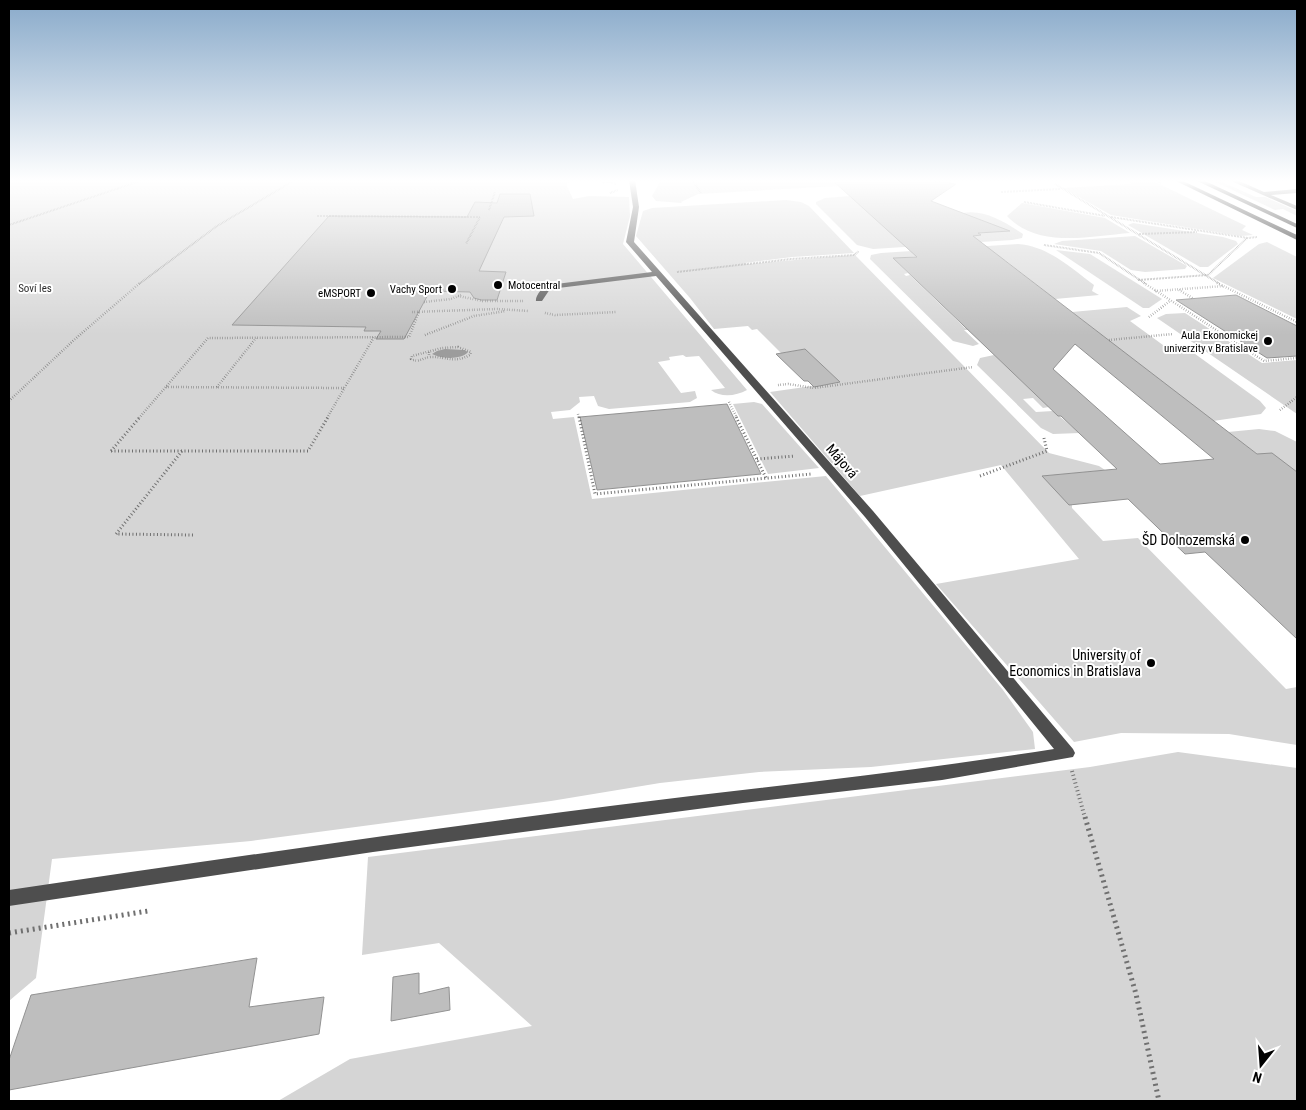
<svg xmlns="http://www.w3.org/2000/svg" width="1306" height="1110" font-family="'Roboto Condensed',sans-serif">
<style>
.green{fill:#d5d5d5}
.water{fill:#9c9c9c}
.building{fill:#bebebe;stroke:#929292;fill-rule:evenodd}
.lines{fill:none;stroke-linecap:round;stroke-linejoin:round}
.path-far4{stroke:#707070;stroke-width:2;stroke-dasharray:0.5 1;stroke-linecap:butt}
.path-far3{stroke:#707070;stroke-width:2.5;stroke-dasharray:0.5 2;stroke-linecap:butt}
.path-far2{stroke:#707070;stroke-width:3;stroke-dasharray:1 2.5;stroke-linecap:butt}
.path-far1{stroke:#707070;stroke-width:4;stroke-dasharray:1 3;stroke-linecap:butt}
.path{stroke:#707070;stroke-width:5;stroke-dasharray:2 4;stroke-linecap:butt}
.minor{fill:#4e4e4e;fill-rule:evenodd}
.major{fill:#000;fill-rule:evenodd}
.poi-dot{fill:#000;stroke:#fff;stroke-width:2}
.labels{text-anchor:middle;stroke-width:4;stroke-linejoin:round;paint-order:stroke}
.far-poi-label{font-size:11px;fill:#000;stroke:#fff;text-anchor:end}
.far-park-label{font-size:11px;fill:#2c2c2c;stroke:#fff}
.street-label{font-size:14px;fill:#000;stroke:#fff}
.poi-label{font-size:14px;fill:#000;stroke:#fff;text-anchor:end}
</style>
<rect width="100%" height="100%" fill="#fff"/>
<g class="green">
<path d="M9,180H576L566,184L573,199L589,196L629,197L630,216L623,244L747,390C736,396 721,398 711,390L725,388L699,356L686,357L683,355L669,357L670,360L658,362L681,393L695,391L697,398L690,402L609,409L598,406L594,396L579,397L580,402L570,410L551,412L553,419L574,417L592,499L826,476L1003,690L1033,732L1035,749L871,767L759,772L660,783L551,801L251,841L52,859L36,978L9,1001Z"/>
<path d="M661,180H813L836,183L839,186L698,194L681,202L682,203L656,201L652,196Z"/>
<path d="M1134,180H1151L1246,226L1242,230L1253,235L1241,236L1111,215L1063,188L1132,184L1128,181Z"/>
<path d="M1211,180H1217L1256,197H1265L1297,211V216L1283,209L1275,210Z"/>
<path d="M850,196L959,237L980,235L978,233L998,231L985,221L962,220L968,215L963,213C984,209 1005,222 1023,234L1022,238L1012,240L873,249L857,245L816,204V202L825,198Z"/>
<path d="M786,200L801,202L809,206L854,253L792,257L745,263L748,264L855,255L1049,453L1099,466L1105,470L1046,476L1069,505H1072V508L1103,541L1138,538L1286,689L1297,687V745L1229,734L1121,733L1074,742L936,584L1079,559L1001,465L860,496L770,392L840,382L805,349L781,353L757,329L752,330L748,326L714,329L690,298L636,236L643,211L652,208Z"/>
<path d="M1022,203L1105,218L1130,233C1090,236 1038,249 1007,216Z"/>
<path d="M1133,223L1223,237L1236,241L1238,244L1208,267H1200L1128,225Z"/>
<path d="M1135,236L1187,266L1185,269L1145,272L1131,270L1101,251L1054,244L1062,241Z"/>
<path d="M1267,242L1297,257V319L1213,278L1259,244Z"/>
<path d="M1018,244C1048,246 1071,268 1094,285L1092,291L1099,295L1055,299L1005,260L980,262L923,256L893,258L908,273L904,274L906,276L910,275L965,328L972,330H964L979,344L973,346L953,341L870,259L871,255L881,253Z"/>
<path d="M1056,250L1090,254L1162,299L1149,308H1143Z"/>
<path d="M1127,307L1141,316L1130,321L1167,348L1191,351L1260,401L1266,408L1261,414L1213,421L1072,312Z"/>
<path d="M1185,313L1262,363L1297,360V414L1157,318L1166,314Z"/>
<path d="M994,355L1049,407L1043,408L1033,398L1023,399L1036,412L1053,411L1080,433L1053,434L1041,428L977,365L980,358Z"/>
<path d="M754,402L762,404L819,468L768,474L733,404Z"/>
<path d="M1259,429L1275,431L1297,442V472L1272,454H1257L1228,432Z"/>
<path d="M1178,752L1297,768V1101H278L350,1059L532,1026L439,943L362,955L368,857L1090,767Z"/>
</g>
<path class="water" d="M445,349L464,350L468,352C461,360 441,359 432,354L437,351Z"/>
<g class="building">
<path d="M832,180H931L956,184L931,201L1010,231L978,233L981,235L973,236L1257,454L1272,453L1297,472V639L1205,552L1185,554L1128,499L1069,505L1042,476L1117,469L1061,416H1058L893,258L917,257ZM1075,344L1214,459L1160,464L1053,369Z"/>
<path d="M500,194H530L534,216L504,217L479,271L506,272L497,300H481L474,298L470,292L430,291L404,339H376L381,331H364L366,327L232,325L329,216L467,217L475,202L497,203Z"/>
<path d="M1236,295L1297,326V356L1267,358L1176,300Z"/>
<path d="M805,349L840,382L814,387L808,381H804L776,354Z"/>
<path d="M727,404L761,474L597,490L580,417Z"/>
<path d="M257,958L249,1007L324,997L319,1034L9,1090V1060L31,995Z"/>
<path d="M419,973V994L449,987L450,1010L391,1021L393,977Z"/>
</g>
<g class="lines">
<g class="path-far4">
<path d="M692,180L701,193"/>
<path d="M1155,180L1161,183"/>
<path d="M607,181L616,184"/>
<path d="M603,183L613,180"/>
<path d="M1055,184L1220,284"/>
<path d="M1001,192L1060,189"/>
<path d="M610,193L618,190"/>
<path d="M1024,202L1105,216"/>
<path d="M489,210L495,192"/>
<path d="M317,216L480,217L466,244"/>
<path d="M1111,217L1248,238L1257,237"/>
<path d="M9,225L143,180"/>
<path d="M1139,234L1197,232"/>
<path d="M1044,245L1099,253L1146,284"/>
<path d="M677,272L791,259L854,255L859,251"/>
<path d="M1138,280L1208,275L1247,238"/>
<path d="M139,284L217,226L295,180"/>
</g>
<g class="path-far3">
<path d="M1144,283L1264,361L1297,358"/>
<path d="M1217,283L1297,322"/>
<path d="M1179,290L1194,299"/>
<path d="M1155,291L1224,286"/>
<path d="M458,296L483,301H524"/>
<path d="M424,302L451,299L461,295"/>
<path d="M412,312L497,309L529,311"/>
<path d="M545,313L555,315L616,312"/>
<path d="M1149,317L1170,301"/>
<path d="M425,335L474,316L506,311"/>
<path d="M1109,340L1173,334"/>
<path d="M458,347L471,352L470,355C453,364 446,356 430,357C422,358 419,363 411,359L412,356L442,348Z"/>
<path d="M429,352V357"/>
<path d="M778,385L788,384L814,388L973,367"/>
<path d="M166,387L344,388"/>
<path d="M217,387L256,338"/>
<path d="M9,401L75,339L140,283"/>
<path d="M729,402L737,418"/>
<path d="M1280,410L1297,397"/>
<path d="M578,414L579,418"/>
<path d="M139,418L208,338L409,337L419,312"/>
<path d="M327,418L374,337"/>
</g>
<g class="path-far2">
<path d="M579,417L595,494L811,474"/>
<path d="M736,417L766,478"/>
<path d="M111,451L140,417"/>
<path d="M111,451H308L328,417"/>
<path d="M182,451L116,534L194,535"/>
<path d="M757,459L795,456"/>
<path d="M980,476L1047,451L1044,438"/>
</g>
<path class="path-far1" d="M1072,771L1085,818"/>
<g class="path">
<path d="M1085,817L1136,994L1159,1101"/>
<path d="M9,933L148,911"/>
</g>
<g class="minor">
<path d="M629,180H635L639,207L634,242L873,511L1073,749L1075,753L1073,757L942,780L743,803L373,852L9,906V890C212,860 415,831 618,805C764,787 909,772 1054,749L865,517L656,276L550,289L542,301H536C535,296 543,286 548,285L652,272L626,242L633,207Z"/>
<path d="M1229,180H1237L1264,192L1297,189V193L1271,195L1297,206V210Z"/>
</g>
<g class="major">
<path d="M1174,180H1181L1297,235V240Z"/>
<path d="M1195,180H1203L1297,224V228Z"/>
</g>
</g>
<linearGradient id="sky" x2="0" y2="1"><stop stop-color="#89aaca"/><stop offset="0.54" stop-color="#fff"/><stop offset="1" stop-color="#fff" stop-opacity="0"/></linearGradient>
<rect width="1306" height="335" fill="url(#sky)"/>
<g class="poi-dot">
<circle cx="498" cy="285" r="5"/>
<circle cx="452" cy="289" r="5"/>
<circle cx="371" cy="293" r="5"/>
<circle cx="1268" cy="341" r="5"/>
<circle cx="1245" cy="540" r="5"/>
<circle cx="1151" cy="663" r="5"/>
</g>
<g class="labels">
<g class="far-poi-label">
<text x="508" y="289" text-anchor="start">Motocentral</text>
<text x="442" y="293">Vachy Sport</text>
<text x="361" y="297">eMSPORT</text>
<text x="1258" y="339">Aula Ekonomickej<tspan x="1258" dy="13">univerzity v Bratislave</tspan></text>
</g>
<g class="far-park-label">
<text x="35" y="292">Soví les</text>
</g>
<g class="street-label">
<text transform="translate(842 461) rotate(49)" y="5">Májová</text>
</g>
<g class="poi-label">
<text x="1235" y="545">ŠD Dolnozemská</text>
<text x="1141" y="660">University of<tspan x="1141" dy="16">Economics in Bratislava</tspan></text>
</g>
</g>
<rect width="1306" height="1110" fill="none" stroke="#000000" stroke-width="20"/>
<g transform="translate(1261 1065) rotate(197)" stroke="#ffffff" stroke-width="4" paint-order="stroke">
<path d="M0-4L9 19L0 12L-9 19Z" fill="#000000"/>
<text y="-8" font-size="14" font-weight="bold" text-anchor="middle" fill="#000000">N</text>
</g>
</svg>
